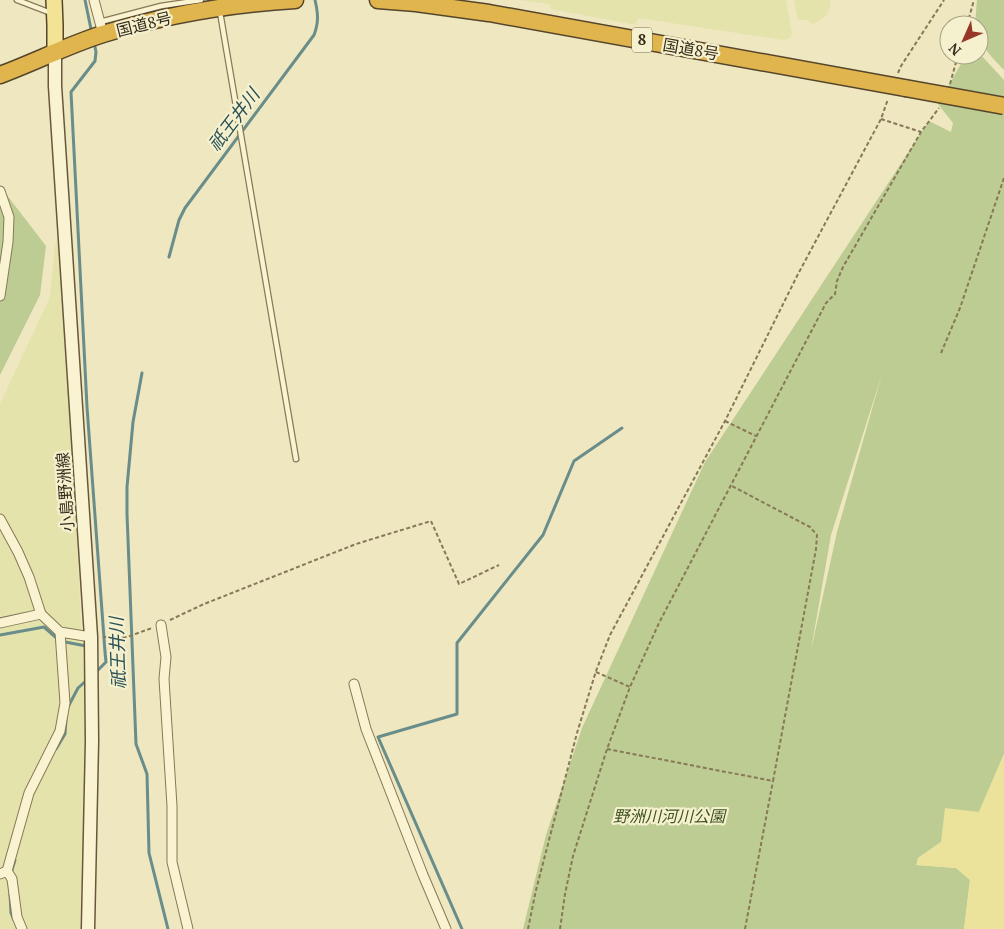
<svg xmlns="http://www.w3.org/2000/svg" width="1004" height="929" font-family="'PT Serif','Noto Sans JP',serif">
<style>
.farmland{fill:#e4e3ac}
.green{fill:#bdcc93;fill-rule:evenodd}
.sand{fill:#ebe29b}
.lines{fill:none;stroke-linecap:round;stroke-linejoin:round}
.stream{stroke:#698d8a;stroke-width:3}
.lane-casing{stroke:#877857;stroke-width:7}
.street-casing{stroke:#877857;stroke-width:11}
.secondary-casing{stroke:#68583b;stroke-width:15}
.primary-casing{stroke:#54452c;stroke-width:18}
.highway-casing{stroke:#54452c;stroke-width:19}
.path{stroke:#877857;stroke-width:2;stroke-dasharray:4 2.5;stroke-linecap:butt}
.lane{stroke:#f9f3d2;stroke-width:4.5}
.street{stroke:#f9f3d2;stroke-width:9}
.secondary{stroke:#f9f3d2;stroke-width:12}
.primary{stroke:#f3e495;stroke-width:15}
.highway{stroke:#e0b54d;stroke-width:16}
.highway-bridge-casing{stroke:#54452c;stroke-width:19;stroke-linecap:butt}
.highway-bridge{stroke:#e0b54d;stroke-width:16}
.labels{text-anchor:middle;stroke-width:4.5;stroke-linejoin:round;paint-order:stroke}
.shield{fill:#f5f0ce;stroke:#6f6751;stroke-width:1}
.shield-label{font-size:15px;font-weight:bold;fill:#362c1c}
.street-label{font-size:16px;fill:#362c1c;stroke:#f5f0ce}
.park-label{font-size:16px;font-style:italic;fill:#3f5322;stroke:#f5f0ce}
.water-label{font-size:18px;font-style:italic;fill:#2b5256;stroke:#f5f0ce}
</style>
<rect width="100%" height="100%" fill="#eee7bf"/>
<g class="farmland">
<path d="M520,0H786L792,34L790,38L784,40L638,18L636,25L551,9L549,4Z"/>
<path d="M794,0H830V7L826,16L813,24L808,20H798Z"/>
<path d="M61,235L87,737L80,929H0V404L50,297L55,246Z"/>
</g>
<g class="green">
<path d="M977,0H1004V70C990,55 979,46 979,25H975V24Z"/>
<path d="M979,53L1004,80V754L979,812L941,842L918,858L917,865L956,868L970,880L964,929H523L546,835L582,728L705,462L929,121L951,132L953,123L938,104L966,55H979ZM882,374L837,532L811,650L831,535Z"/>
<path d="M0,189L6,194L46,246L40,295L0,375Z"/>
</g>
<path class="sand" d="M1004,754V929H964L970,880L956,868L916,865L918,858L941,842L945,808L979,812Z"/>
<g class="lines">
<g class="stream">
<path d="M85,0L92,34"/>
<path d="M94,42L96,52L95,61L71,92L87,407L105,652L106,662L96,672"/>
<path d="M169,257L179,220L185,208L314,35C319,22 318,13 315,0"/>
<path d="M142,373L133,422L127,487V514L136,744L147,774L149,853L168,929"/>
<path d="M0,635L44,627L60,641L86,646"/>
<path d="M68,707L78,688L87,680"/>
<path d="M56,749L65,734L66,720"/>
<path d="M11,873L15,860"/>
<path d="M10,894L11,913L14,920"/>
<path d="M462,929L378,737L457,714V643L543,535L574,461L622,428"/>
</g>
<defs>
<g id="lane">
<path d="M17,0L51,13"/>
<path d="M220,12L296,459"/>
<path d="M100,22L161,6L201,0"/>
</g>
<g id="street">
<path d="M94,0L103,34"/>
<path d="M0,191L9,217L8,242L0,296"/>
<path d="M0,519L18,552L29,577L41,614L60,632L91,637"/>
<path d="M0,623L41,614"/>
<path d="M161,625L166,657L164,679L172,806V862L188,929"/>
<path d="M354,684L366,729L423,875L446,929"/>
<path d="M7,871L29,793L60,731L65,703L60,632"/>
<path d="M0,874L7,871L12,879L17,917L22,929"/>
</g>
<path id="secondary" d="M55,53V86L91,637L92,741L88,929"/>
<path id="primary" d="M54,0L55,25V53"/>
<g id="highway">
<path d="M378,0L416,3L489,13L905,88"/>
<path d="M0,75C35,62 68,45 103,34C165,15 231,4 295,0"/>
</g>
</defs>
<use href="#lane" class="lane-casing"/>
<use href="#street" class="street-casing"/>
<use href="#secondary" class="secondary-casing"/>
<use href="#primary" class="primary-casing"/>
<use href="#highway" class="highway-casing"/>
<g class="path">
<path d="M967,25L974,0"/>
<path d="M898,73L901,66L944,0"/>
<path d="M950,84L958,55"/>
<path d="M881,119L921,132"/>
<path d="M941,353L960,308L1004,178"/>
<path d="M725,421L756,436"/>
<path d="M170,620L204,604L356,544L431,521L459,584L499,565"/>
<path d="M103,637H127L152,628"/>
<path d="M596,672L630,687"/>
<path d="M607,749L773,781L816,549L817,535L810,527L730,485"/>
<path d="M528,929L536,890L577,733L596,671L610,635L725,421L797,276L881,119L888,99"/>
<path d="M560,929L565,894L573,856L607,749L630,687L659,623L826,303L835,294L837,281L843,267L921,132L939,108"/>
<path d="M745,929L773,781"/>
</g>
<use href="#lane" class="lane"/>
<use href="#street" class="street"/>
<use href="#secondary" class="secondary"/>
<use href="#primary" class="primary"/>
<use href="#highway" class="highway"/>
<defs>
<path id="highway-bridge" d="M905,88L1004,106"/>
</defs>
<use href="#highway-bridge" class="highway-bridge-casing"/>
<use href="#highway-bridge" class="highway-bridge"/>
</g>
<g class="labels">
<rect class="shield" x="632" y="27.5" width="20" height="25" rx="4"/>
<g class="shield-label">
<text x="642" y="45">8</text>
</g>
<g class="street-label">
<text transform="translate(144 24) rotate(-14)" y="6">国道8号</text>
<text transform="translate(691 49) rotate(10)" y="6">国道8号</text>
<text transform="translate(65 492) rotate(-94)" y="6">小島野洲線</text>
</g>
<g class="park-label">
<text x="669" y="822">野洲川河川公園</text>
</g>
<g class="water-label">
<text transform="translate(234 120) rotate(-53)" y="6">祇王井川</text>
<text transform="translate(118 653) rotate(-92)" y="6">祇王井川</text>
</g>
</g>
<g transform="translate(964 40) rotate(225)"><circle r="24" fill="#f5f0ce" stroke="#a9a287"/>
<path d="M0-4L9 19L0 12L-9 19Z" fill="#963727"/>
<text y="-8" font-size="14" font-weight="bold" text-anchor="middle" fill="#362c1c">N</text>
</g>
</svg>
